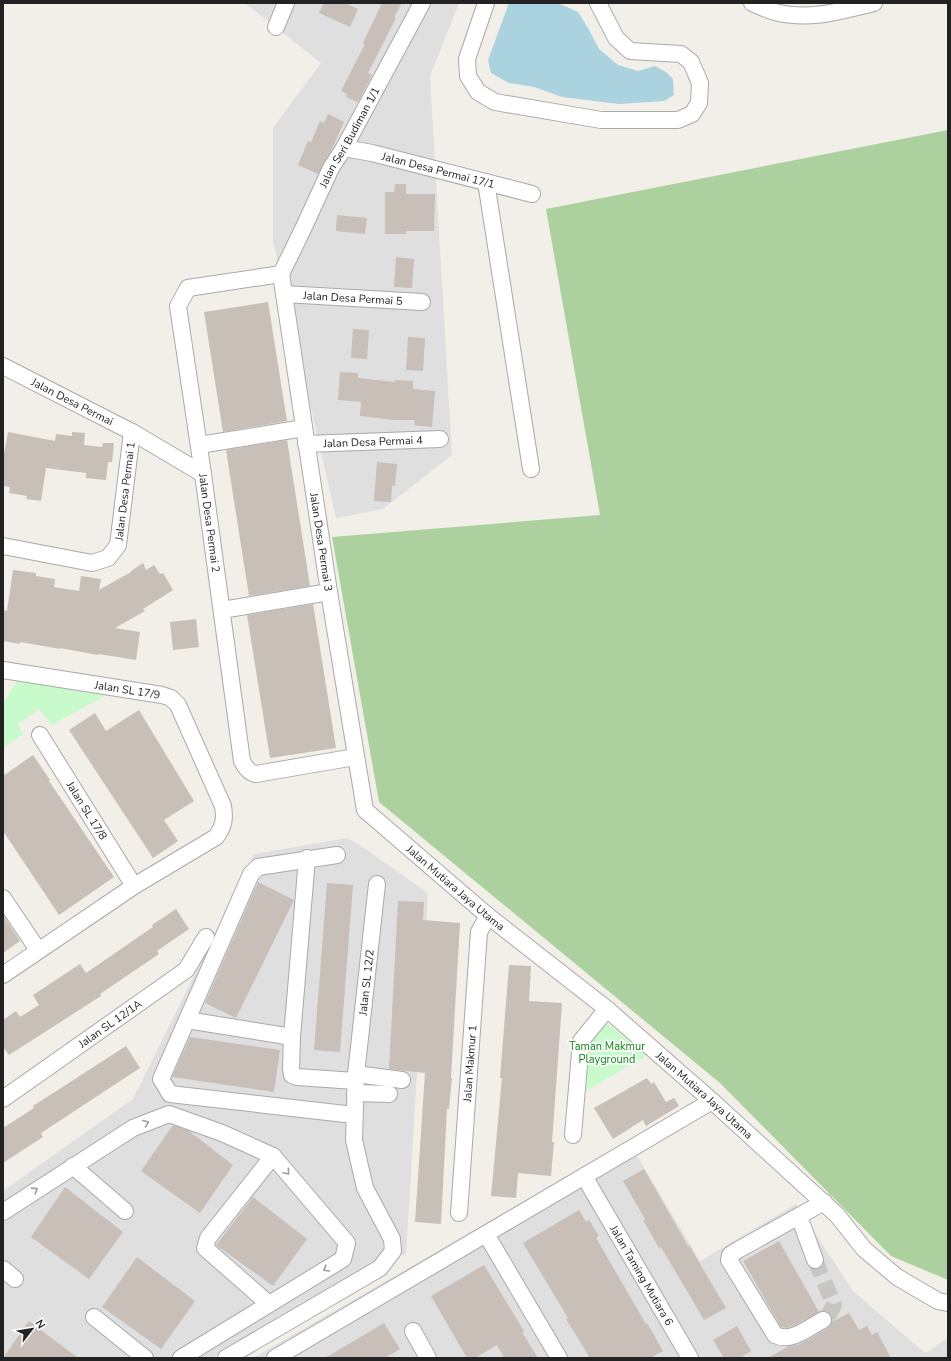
<svg xmlns="http://www.w3.org/2000/svg" width="951" height="1361" font-family="'Nunito Sans',sans-serif">
<style>
.residential{fill:#e0dfdf}
.forest{fill:#add19e}
.park{fill:#c8facc}
.water{fill:#aad3df}
.building{fill:#c7bfb8}
.lines{fill:none;stroke-linecap:round;stroke-linejoin:round}
.minor-tunnel{stroke:#c8c6c1;stroke-width:16;stroke-dasharray:16 8;stroke-linecap:butt}
.minor-casing{stroke:#a9a9a9;stroke-width:18}
.minor{stroke:#fff;stroke-width:16}
.oneway{stroke:#9c9c9c}
.labels{text-anchor:middle;stroke-width:3.5;stroke-linejoin:round;paint-order:stroke}
.street-label{font-size:11px;fill:#222;stroke:#fff}
.park-label{font-size:11px;fill:#0c8416;stroke:#fff}
</style>
<rect width="100%" height="100%" fill="#f2efe9"/>
<g class="residential">
<path d="M245,3H459L430,76L452,455L383,509L336,518L273,241V128L321,63Z"/>
<path d="M347,838L364,848L428,893L406,1254L378,1261L212,1358H3V1191L133,1099L254,854Z"/>
<path d="M628,1141L700,1261L796,1204L853,1291L925,1353L948,1338V1358H253Z"/>
</g>
<path class="forest" d="M948,130V1280L891,1256L720,1083L379,802L332,537L600,515L546,209Z"/>
<g class="park">
<path d="M19,678L106,695L52,725L39,709L18,724L23,734L3,748V703Z"/>
<path d="M604,1021L647,1055L581,1094L585,1043Z"/>
</g>
<path class="water" d="M509,3H558L578,12L588,28L599,49L618,65L638,71L655,66L666,72L673,79L674,95L664,101L619,104L562,97L534,87L509,83L491,73L488,60Z"/>
<g class="building">
<path d="M324,3H345L358,9L350,27L319,13Z"/>
<path d="M382,3H402L394,17L396,18L368,73L372,75L358,102L346,97L347,94L341,91L365,44L363,43Z"/>
<path d="M328,114L344,122L333,147L318,174L298,165L308,141L311,142L320,121L324,123Z"/>
<path d="M395,184H406V194H435L434,231H406V234H385V192H394Z"/>
<path d="M337,215L367,218L365,234L336,231Z"/>
<path d="M396,257L414,259L412,288L394,287Z"/>
<path d="M268,302L287,421L223,432L204,312Z"/>
<path d="M353,329L369,330L367,359L351,358Z"/>
<path d="M408,337L425,338L423,371L406,370Z"/>
<path d="M340,372L358,373V378L395,382V380L413,381V389L435,391L432,427L414,425L415,420H394L360,416L361,402L338,400Z"/>
<path d="M8,432L55,441L56,434L72,436V432L85,433L84,445L102,447L103,443H114L112,462H108L106,480L86,478V473L46,468L41,501L26,499L27,496L9,493L10,487L3,486V459Z"/>
<path d="M287,440L310,586L249,596L226,450Z"/>
<path d="M377,462L397,464L395,486H392L391,502L374,501Z"/>
<path d="M143,563L146,570L154,565L160,574L163,573L173,590L143,609L145,611L115,628L140,632L136,660L99,654L98,655L60,648V649L20,642V644L3,641V610L7,611L13,570L36,573V576L55,579L54,587L79,591L81,576L101,579L99,590L131,572V571Z"/>
<path d="M313,604L336,748L270,758L247,615Z"/>
<path d="M196,619L199,647L173,650L170,622Z"/>
<path d="M139,710L194,801L164,820L178,841L153,858L69,730L95,713L106,731Z"/>
<path d="M33,755L50,780L49,781L114,877L59,915L3,831V776Z"/>
<path d="M258,882L294,900L236,1018L205,1003Z"/>
<path d="M327,883L353,885L340,1052L314,1050Z"/>
<path d="M398,901L424,902L423,920L460,923L451,1078H452L449,1109H447L441,1224L415,1222L425,1073L389,1069Z"/>
<path d="M176,909L189,929L157,951L159,954L100,994L101,996L9,1055L3,1047V1020L16,1011L20,1017L39,1005L33,995L80,964L86,973L153,927L152,925Z"/>
<path d="M3,915L20,941L3,953Z"/>
<path d="M509,965L531,966L529,1001L562,1003L552,1142H554L551,1176L518,1173L516,1198L491,1196L502,1078H500Z"/>
<path d="M190,1037L280,1050L274,1092L172,1077Z"/>
<path d="M126,1046L140,1068L41,1133L43,1137L3,1163V1128L34,1108L33,1106Z"/>
<path d="M647,1078L651,1084L654,1082L666,1102L674,1098L679,1106L646,1126L643,1120L613,1139L594,1108Z"/>
<path d="M173,1125L189,1131L233,1165L200,1213L141,1171Z"/>
<path d="M644,1169L688,1246L689,1245L726,1308L704,1320L661,1247L659,1248L643,1220L645,1219L623,1181Z"/>
<path d="M65,1187L123,1232L89,1279L31,1237Z"/>
<path d="M253,1197L307,1239L273,1286L216,1245Z"/>
<path d="M579,1210L586,1222L589,1220L599,1236L596,1238L646,1324L647,1323L663,1351L650,1358H590L566,1319L568,1318L523,1243Z"/>
<path d="M779,1241L819,1312L795,1325L786,1328L781,1327L743,1261Z"/>
<path d="M137,1257L195,1301L161,1349L102,1307Z"/>
<path d="M484,1265L524,1331L522,1332L538,1358H504L497,1345L475,1358H467L431,1296Z"/>
<path d="M849,1313L859,1330L867,1326L872,1335L877,1332L891,1358H768L789,1346L797,1345L810,1339L828,1328L832,1322Z"/>
<path d="M29,1321L78,1358H3Z"/>
<path d="M384,1323L400,1349L385,1358H325Z"/>
<path d="M737,1326L751,1351L740,1358H724L713,1340Z"/>
</g>
<g class="lines">
<path class="minor-tunnel" d="M815,1260L834,1305L829,1314L823,1320"/>
<defs>
<g id="minor">
<path d="M486,3L467,59L468,76L478,92L495,102L601,120H678L692,114L699,103L700,83L691,62L681,54L630,51L616,38L598,3"/>
<path d="M752,3C759,6 767,10 775,12C809,21 841,11 874,3"/>
<path d="M276,27L286,3"/>
<path id="s1" d="M344,148L372,153L532,194"/>
<path d="M486,182L531,469"/>
<path id="s2" d="M281,274L329,592L365,810L488,916L607,1009L712,1101L837,1215L864,1249L897,1277L938,1301L948,1303"/>
<path id="s3" d="M281,274L188,288L178,306L203,474L242,761C245,767 249,773 256,774L355,757"/>
<path id="s4" d="M281,274L303,229L331,168L344,148L422,3"/>
<path id="s5" d="M284,294L422,302"/>
<path id="s6" d="M3,366L132,432L203,474"/>
<path id="s7" d="M306,444L440,439"/>
<path d="M199,445L304,428"/>
<path id="s8" d="M3,546L92,563L108,558L118,545L132,432"/>
<path d="M222,610L329,592"/>
<path id="s9" d="M3,670L162,695L171,698L178,705L223,806C225,818 224,827 216,837L134,886L3,975"/>
<path id="s10" d="M40,735L134,886"/>
<path d="M337,855L258,867L251,874L161,1079L170,1094L354,1115"/>
<path d="M307,858L292,1037L291,1069L292,1075L297,1077L355,1081"/>
<path d="M3,898L38,950"/>
<path d="M187,1020L292,1037"/>
<path d="M356,1074L402,1080"/>
<path d="M355,1093L389,1094"/>
<path id="s11" d="M3,1099L186,970L206,937"/>
<path d="M573,1135L581,1041L607,1009"/>
<path d="M73,1166L125,1211"/>
<path id="s12" d="M584,1176L690,1358"/>
<path d="M3,1212L133,1128L169,1114L222,1133L273,1156L347,1243L343,1259L181,1358"/>
<path id="s13" d="M459,1213L479,932L488,916"/>
<path d="M799,1216L815,1260"/>
<path d="M486,1234L559,1358"/>
<path d="M3,1269L15,1279"/>
<path d="M269,1304L205,1248L208,1238L273,1156"/>
<path d="M94,1317L145,1358"/>
<path d="M823,1320C808,1328 791,1343 775,1335L729,1260L730,1255L738,1250L824,1202"/>
<path d="M413,1331L428,1358"/>
<path id="s14" d="M226,1358L380,1268L393,1251L392,1239L365,1188L354,1140L356,1074L377,884"/>
<path d="M275,1358L712,1101"/>
</g>
</defs>
<use href="#minor" class="minor-casing"/>
<use href="#minor" class="minor"/>
</g>
<defs><path id="oneway-chevron" d="M-2-3.5L2.5 0L-2 3.5" fill="none" stroke-width="1.6" stroke-linecap="round" stroke-linejoin="round"/></defs>
<g class="oneway">
<use href="#oneway-chevron" transform="translate(146 1123) rotate(-21)"/>
<use href="#oneway-chevron" transform="translate(287 1172) rotate(50)"/>
<use href="#oneway-chevron" transform="translate(35 1190) rotate(-33)"/>
<use href="#oneway-chevron" transform="translate(326 1269) rotate(149)"/>
</g>
<g class="labels">
<g class="street-label">
<text dy="4" stroke="none"><textPath href="#s4" startOffset="153">Jalan Seri Budiman 1/1</textPath></text>
<text dy="4" stroke="none"><textPath href="#s1" startOffset="97">Jalan Desa Permai 17/1</textPath></text>
<text dy="4" stroke="none"><textPath href="#s5" startOffset="69">Jalan Desa Permai 5</textPath></text>
<text dy="4" stroke="none"><textPath href="#s6" startOffset="78">Jalan Desa Permai</textPath></text>
<text dy="4" stroke="none"><textPath href="#s7" startOffset="67">Jalan Desa Permai 4</textPath></text>
<text dy="4" stroke="none"><textPath href="#s8" startOffset="178">Jalan Desa Permai 1</textPath></text>
<text dy="4" stroke="none"><textPath href="#s3" startOffset="334">Jalan Desa Permai 2</textPath></text>
<text dy="4" stroke="none"><textPath href="#s2" startOffset="271">Jalan Desa Permai 3</textPath></text>
<text dy="4" stroke="none"><textPath href="#s9" startOffset="126">Jalan SL 17/9</textPath></text>
<text dy="4" stroke="none"><textPath href="#s10" startOffset="89">Jalan SL 17/8</textPath></text>
<text dy="4" stroke="none"><textPath href="#s2" startOffset="662">Jalan Mutiara Jaya Utama</textPath></text>
<text dy="4" stroke="none"><textPath href="#s14" startOffset="477">Jalan SL 12/2</textPath></text>
<text dy="4" stroke="none"><textPath href="#s11" startOffset="131">Jalan SL 12/1A</textPath></text>
<text dy="4" stroke="none"><textPath href="#s13" startOffset="150">Jalan Makmur 1</textPath></text>
<text dy="4" stroke="none"><textPath href="#s2" startOffset="986">Jalan Mutiara Jaya Utama</textPath></text>
<text dy="4" stroke="none"><textPath href="#s12" startOffset="115">Jalan Taming Mutiara 6</textPath></text>
</g>
<g class="park-label">
<text x="607" y="1050">Taman Makmur<tspan x="607" dy="13">Playground</tspan></text>
</g>
</g>
<rect width="951" height="1361" fill="none" stroke="#222222" stroke-width="8"/>
<g transform="translate(32 1329) rotate(59)" stroke="#ffffff" stroke-width="3" paint-order="stroke">
<path d="M0-3L7 15L0 10L-7 15Z" fill="#222222"/>
<text y="-6" font-size="11" font-weight="bold" text-anchor="middle" fill="#222222">N</text>
</g>
</svg>
